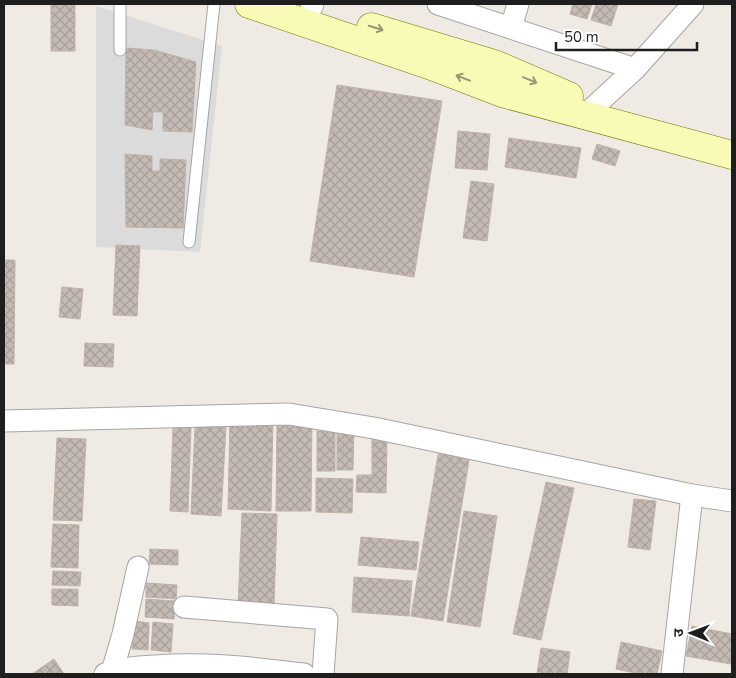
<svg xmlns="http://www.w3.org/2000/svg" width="736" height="678" font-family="'Nunito Sans','Noto Sans Devanagari',sans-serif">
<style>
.residential{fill:#dcdbdb}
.building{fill:url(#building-cross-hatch);stroke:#c1b1a6}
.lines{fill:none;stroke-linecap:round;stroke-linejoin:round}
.lane-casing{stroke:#a5a5a5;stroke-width:13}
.street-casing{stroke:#a5a5a5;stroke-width:23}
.secondary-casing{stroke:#6f7604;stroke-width:29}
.lane{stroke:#fff;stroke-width:11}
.street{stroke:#fff;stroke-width:21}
.secondary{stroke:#fafab7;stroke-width:28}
.oneway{stroke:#979772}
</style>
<defs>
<pattern id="building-cross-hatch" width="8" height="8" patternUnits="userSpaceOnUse" patternTransform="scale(1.25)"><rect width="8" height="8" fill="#c4bab3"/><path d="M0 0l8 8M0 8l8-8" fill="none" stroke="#a89f9a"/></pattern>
</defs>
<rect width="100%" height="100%" fill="#efebe4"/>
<path class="residential" d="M96,6L222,46L200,252L96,247Z"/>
<g class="building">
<rect x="51" y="4" width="24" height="47"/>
<path d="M573,4H592L587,19L570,14Z"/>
<path d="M596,4H618L611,26L591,20Z"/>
<path d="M126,48L154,50L196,62L192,132L163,131V112H153L152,130L125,125Z"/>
<path d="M337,85L442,101L414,277L310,261Z"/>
<path d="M458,131L490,134L487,170L455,168Z"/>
<path d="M509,138L581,148L576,178L505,167Z"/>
<path d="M597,144L620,151L615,166L592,159Z"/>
<path d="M125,154L152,156V171H160V159L186,160L183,228L126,227Z"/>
<path d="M471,181L494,184L487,241L463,238Z"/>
<path d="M116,245L140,246L137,316L113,315Z"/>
<path d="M4,260H15L14,364H4Z"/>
<path d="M62,287L83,289L80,319L59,317Z"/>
<path d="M85,343L114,344L113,367L84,366Z"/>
<path d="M230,419L273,420L271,511L228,509Z"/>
<path d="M277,419H312L311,511H276Z"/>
<path d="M195,426L226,427L221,516L191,514Z"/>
<path d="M173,428H191L188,512L170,511Z"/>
<path d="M337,428L354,429L353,470H337Z"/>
<rect x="317" y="431" width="18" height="40"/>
<path d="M372,436L387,437L386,493L356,492L357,475H372Z"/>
<path d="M57,438L86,439L82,521L53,520Z"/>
<path d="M439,449L470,454L443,621L411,616Z"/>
<path d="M316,478L353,479L352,513L316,512Z"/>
<path d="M546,482L574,488L541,640L513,634Z"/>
<path d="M634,499L656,501L650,550L628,547Z"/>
<path d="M464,511L497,516L480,627L447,622Z"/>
<path d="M242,513L277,514L274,606L238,605Z"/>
<path d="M53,524L79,525L78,568L51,567Z"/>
<path d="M361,537L419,542L416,570L358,565Z"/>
<path d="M150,549L178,550V565L149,564Z"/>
<path d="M53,571L81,572L80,586L52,585Z"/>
<path d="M354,577L412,581L409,616L352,612Z"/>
<path d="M146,583L177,585L176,599L146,597Z"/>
<path d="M52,589H78V606L52,605Z"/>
<path d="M146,599L175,601L174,619L145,617Z"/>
<path d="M134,621L149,623L148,650L132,649Z"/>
<path d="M153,622L173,624L171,652L151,650Z"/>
<path d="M692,626L732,634L731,664L686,656Z"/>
<path d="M621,642L662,651L657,674H640L616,669Z"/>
<path d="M541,648L570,652L567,674H537Z"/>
<path d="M54,659L64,674H32Z"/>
</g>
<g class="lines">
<defs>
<g id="lane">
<path d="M120,50V4"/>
<path d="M189,242L214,4"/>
</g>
<g id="street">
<path d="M438,4L635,69"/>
<path d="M311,9L313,4"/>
<path d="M511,28L518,4"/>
<path d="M584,116L635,69L693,4"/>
<path d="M4,421L289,414L374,428L692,495L732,501"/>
<path d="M184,607L327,619L323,674"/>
<path d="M112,672L123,634L138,567"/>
<path d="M105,674C120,668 138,667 155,666C208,662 251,668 304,674"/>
<path d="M672,674L692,495"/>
</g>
<g id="secondary">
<path d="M249,4L429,65L502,93L732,155"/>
<path d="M371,27L497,65L569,96"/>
</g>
</defs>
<use href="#lane" class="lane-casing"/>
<use href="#street" class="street-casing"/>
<use href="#secondary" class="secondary-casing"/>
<use href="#lane" class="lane"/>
<use href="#street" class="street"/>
<use href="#secondary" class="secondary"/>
</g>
<defs><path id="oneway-shaft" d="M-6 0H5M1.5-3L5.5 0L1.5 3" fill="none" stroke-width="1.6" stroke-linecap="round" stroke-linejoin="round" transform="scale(1.25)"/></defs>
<g class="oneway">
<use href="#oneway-shaft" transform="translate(376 28) rotate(17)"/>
<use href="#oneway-shaft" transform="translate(463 78) rotate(-159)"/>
<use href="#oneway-shaft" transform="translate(530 80) rotate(23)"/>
</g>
<rect width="736" height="678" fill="none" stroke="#1e1e1e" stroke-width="10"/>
<g transform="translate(691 633) rotate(271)" stroke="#ffffff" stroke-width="4" paint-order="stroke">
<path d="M0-4L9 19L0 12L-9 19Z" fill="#1e1e1e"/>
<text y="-8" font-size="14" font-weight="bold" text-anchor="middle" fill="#1e1e1e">उ</text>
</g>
<path d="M556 42v8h141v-8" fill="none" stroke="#1e1e1e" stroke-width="2.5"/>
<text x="564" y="42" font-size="15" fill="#1e1e1e" stroke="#ffffff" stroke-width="4" paint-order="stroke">50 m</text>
</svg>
